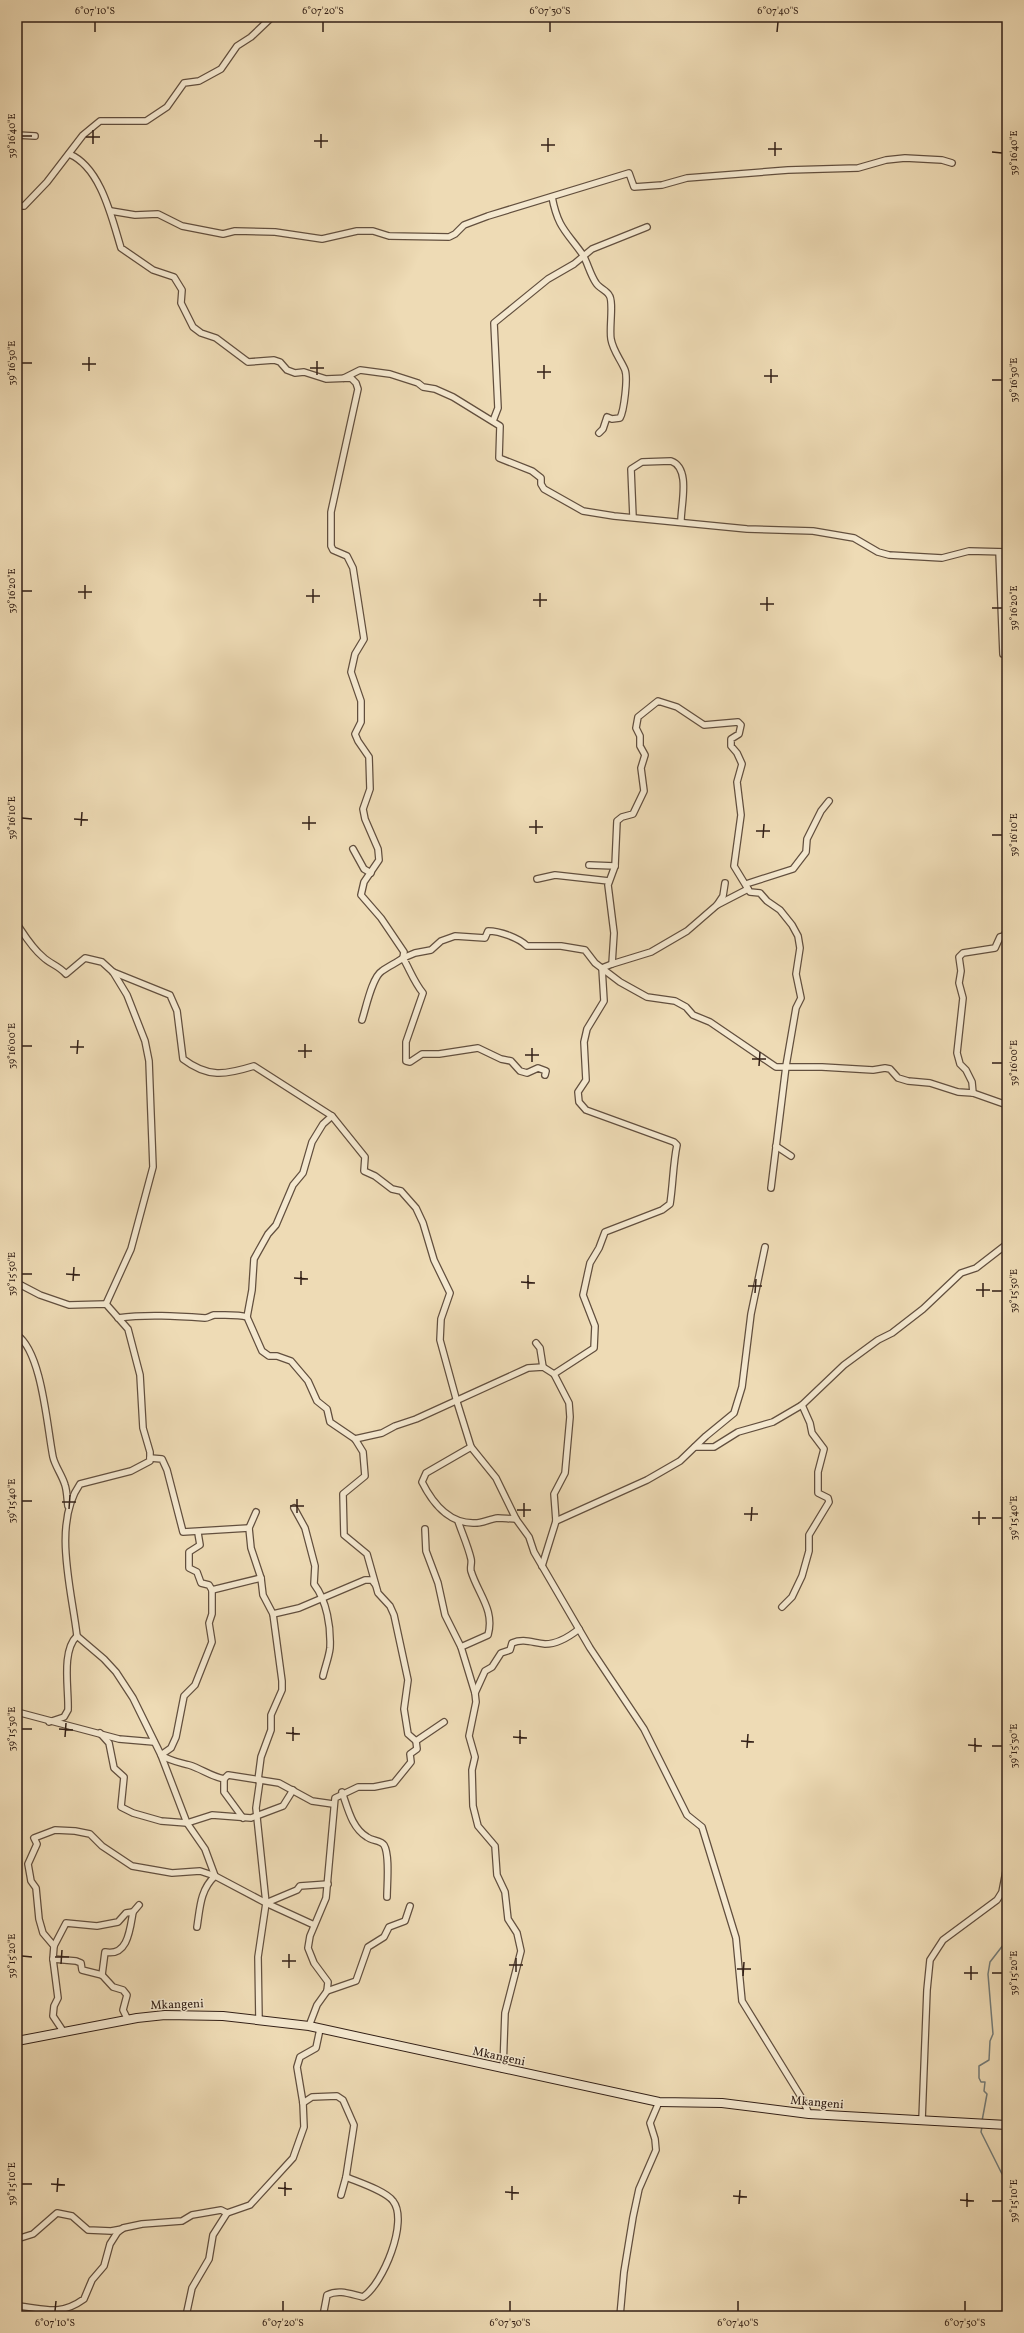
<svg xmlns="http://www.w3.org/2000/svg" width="1024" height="2333" font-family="Vollkorn,serif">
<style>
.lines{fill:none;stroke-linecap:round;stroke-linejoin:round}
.stream{stroke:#737b78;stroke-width:1.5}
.street-casing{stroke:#624f3e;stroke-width:8}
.secondary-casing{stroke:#332017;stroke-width:10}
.street{stroke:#f4e8cf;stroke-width:5.5}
.secondary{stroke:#f4e8cf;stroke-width:8}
.ticks{fill:none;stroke:#332017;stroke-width:1.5}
.labels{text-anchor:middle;stroke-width:3;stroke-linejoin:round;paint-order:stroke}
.street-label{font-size:12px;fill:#332017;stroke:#f4e8cf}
.neatline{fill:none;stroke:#332017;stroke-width:1.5}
.ticks-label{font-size:10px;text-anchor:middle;fill:#332017}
</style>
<rect width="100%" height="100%" fill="#eedbb5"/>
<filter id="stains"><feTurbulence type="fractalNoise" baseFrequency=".005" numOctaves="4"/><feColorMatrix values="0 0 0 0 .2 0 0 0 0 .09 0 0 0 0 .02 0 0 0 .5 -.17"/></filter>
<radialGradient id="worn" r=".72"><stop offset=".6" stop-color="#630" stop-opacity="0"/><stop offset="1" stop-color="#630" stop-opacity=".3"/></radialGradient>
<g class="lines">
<g class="stream">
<path d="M982,2121L987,2094L984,2091L985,2082H981L979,2078V2066L989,2060L990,2041L993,2034L988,1974L990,1962L1007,1940"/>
<path d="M982,2127L981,2132L1002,2174"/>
</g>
<defs>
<g id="street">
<path d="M17,135L35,136"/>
<path d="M69,154C101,167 112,219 121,248L153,270L174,277L182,290L181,303L193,327L201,333L216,338L248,362L274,360L280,362L287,370L295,373L304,372L326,379L351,378L356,383L358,389L331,512V546L333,550L347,556L353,568L364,639L355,654L351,672L361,701V722L355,734L358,741L369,757L370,789L363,809L365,819L378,849L379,860L364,882L361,895L381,918L404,952L403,958C396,963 389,966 382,971C372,977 366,1008 362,1020"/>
<path d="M552,197C558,228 566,231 583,255C588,264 590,274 596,283C599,288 606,290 609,295C614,301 609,329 611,339C613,351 621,360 625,370C628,378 624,411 620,418L612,419L607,417L603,429L599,433"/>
<path d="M17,206H24L47,182L83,135L100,121H146L167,107L184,83L199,81L221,69L237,46L251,37L272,17"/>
<path d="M111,211L135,215L158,214L182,226L223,234L235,231L275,232L322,239L357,231H373L389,236L449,237L455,234L464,225L488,216L629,173L634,187L662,185L687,178L788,170L858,168L886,160L905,158L942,160L952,163"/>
<path d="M344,378L360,370L390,374L418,383L423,387L435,389L453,397L500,426L499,458L532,471L541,478V484L544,489L583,511L614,516L747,529L813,531L854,538L878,552L889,555L942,558L969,551L1007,552"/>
<path d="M493,421L498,408L494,323L548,279L574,264L592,249L647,227"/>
<path d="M633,517L631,469L642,462L671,461C691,468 681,504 681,521"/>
<path d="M999,552L1003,654"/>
<path d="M353,849L364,869L371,873"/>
<path d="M589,865L615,866"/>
<path d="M537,879L555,875L609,881"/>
<path d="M746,884L793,869L806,852L807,839L821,811L829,801"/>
<path d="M748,889L750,892L760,893L767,901L780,910L792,925L798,936L800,948L796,974L801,998L796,1008L786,1066L771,1188"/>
<path d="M17,924C25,936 32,948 43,957C50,964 58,965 66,974L85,958L102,962L113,972L127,995L145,1041L149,1061L153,1167L131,1249L106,1304"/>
<path d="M612,964L651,952L687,931L717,905L723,896L725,883"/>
<path d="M113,972L170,995L177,1011L183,1059C208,1078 225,1075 254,1066L332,1116L365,1157L364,1171L375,1176L392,1189L401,1191L416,1208L423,1223L434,1260L450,1293L441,1319L440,1340L457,1402L471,1447L496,1478L516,1519L529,1537L534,1552L590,1648L644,1729L687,1815L702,1827L736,1938L742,2001L803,2100L809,2114"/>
<path d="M545,1075L546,1071L538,1068L527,1073L520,1071L511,1061L501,1059L478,1048L439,1054H422L410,1062L406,1061V1042L423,993C414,982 410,970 403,958L415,953L431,950L441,941L455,936L485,938L488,931C500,931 519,938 527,946H561L585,950L595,963L620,982L647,997L675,1001L686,1007L693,1015L710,1022L776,1067H822L873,1070L885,1068L890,1069L898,1078L908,1081L930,1083L958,1092L973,1093L1007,1105"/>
<path d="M973,1093L972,1082L966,1070L960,1064L957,1053L963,998L959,983L961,971L959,957L963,953L995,948L1000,937L1004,936L1007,929"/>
<path d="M776,1146L791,1156"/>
<path d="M17,1283L40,1295L69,1305L106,1304L128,1329L140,1375L143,1428L150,1452V1461L131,1471L80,1484C52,1524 72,1591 77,1636L104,1659L116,1672L133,1698L161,1755L187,1823L205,1849L215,1876L266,1903L314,1925"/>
<path d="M247,1317L252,1290L254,1259L268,1234L276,1225L293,1185L303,1173L312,1142L323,1124L332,1116"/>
<path d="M118,1318C146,1314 177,1316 205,1318C208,1318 210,1316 214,1315C224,1315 238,1314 247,1317L262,1351L269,1356H277L291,1361L308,1381L317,1401L327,1409L330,1422L355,1439L363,1452L365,1476L343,1494L344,1535L367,1554L378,1593L390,1606L394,1615L408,1680L404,1709L408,1734L416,1741"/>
<path d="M17,1335C42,1352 47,1427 53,1457C55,1466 62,1475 65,1485C67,1491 67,1499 68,1506"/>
<path d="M536,1343L540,1348L543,1367"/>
<path d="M355,1439L382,1433L395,1426L416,1419L528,1368L543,1367L554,1374"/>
<path d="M471,1447L426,1473L422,1482C432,1502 448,1523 473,1523C481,1524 489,1519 498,1518C504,1518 510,1519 516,1519"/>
<path d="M695,1447H714L738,1432L773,1422L802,1405L844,1365L878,1340L892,1333L923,1309L961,1273L976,1268L1007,1244"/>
<path d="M150,1458L162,1459L167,1470L183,1532L249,1528"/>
<path d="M294,1508L305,1528L315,1566L314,1584C327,1601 331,1627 330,1648C329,1657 325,1667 323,1676"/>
<path d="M256,1512L249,1528L251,1548L261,1578L263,1595L273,1614L282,1681V1690L271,1715V1730L261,1757L258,1780"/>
<path d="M458,1521C462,1533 468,1546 471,1559C472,1563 470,1567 471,1571C478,1594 495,1610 488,1635L461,1647"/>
<path d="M556,1521L647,1480L680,1461L706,1436L734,1413L742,1387L751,1314L765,1247"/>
<path d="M425,1529L426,1551L438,1583L445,1615L461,1647L475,1693"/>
<path d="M198,1533L200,1545L189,1552V1568L197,1572L201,1583L209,1585L212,1590L261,1578"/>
<path d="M542,1566L556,1521L554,1494L565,1473L570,1417L569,1403L554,1374L594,1348L595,1326L583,1295L590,1263L599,1248L605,1232L662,1210L670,1204C673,1185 673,1164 677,1145L674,1142L586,1110L579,1102L578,1092L586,1080L584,1042L587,1029L604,1001L602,968L612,964L614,933L608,885L615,866L617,821L622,817L633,814L644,791L641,768L645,755L640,746V736L636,728L638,717L658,701L677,707L704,725L738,722L741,725L739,734L731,739V746L737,753L742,764L737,782L741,815L734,866L748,889L717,905"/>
<path d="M212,1590V1614L209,1623L212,1642L195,1685L184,1696L176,1737L171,1748L161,1755C170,1761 178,1762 189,1765C202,1769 210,1776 224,1779V1792L243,1818"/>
<path d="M782,1607L792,1597L802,1576L809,1551V1535L829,1502L828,1498L818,1493V1472L824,1449L812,1433L810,1423L802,1405"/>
<path d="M273,1614L299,1608L365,1580H372L375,1584"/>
<path d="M17,1712L119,1739L154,1742"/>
<path d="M49,1722L64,1717L68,1710C69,1690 61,1651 77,1636"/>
<path d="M100,1733L109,1743L114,1768L124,1777L121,1807L133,1813L161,1821L187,1823L212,1815L251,1818L283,1806L293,1790"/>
<path d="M224,1779L228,1775L279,1783L312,1801L333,1804"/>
<path d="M342,1792C348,1809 352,1828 367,1837C372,1841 381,1840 384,1845C390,1855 387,1884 387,1897"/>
<path d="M266,1903L297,1890L300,1886L328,1884"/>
<path d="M54,1946L66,1923L97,1926L118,1922L126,1913L133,1912L139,1905"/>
<path d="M53,1959L76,1961L81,1963L82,1970L102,1975L113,1987L123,1990L127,1995L123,2010L128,2020"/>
<path d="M102,1975L105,1952C128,1957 130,1929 133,1912"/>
<path d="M327,1991L356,1981L368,1947L384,1937L389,1927L405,1921L410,1906"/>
<path d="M259,2020L258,1957L266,1903L256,1808L260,1780"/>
<path d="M309,2026L317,2005L327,1991L328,1982L314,1963L308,1948L310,1936L326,1898L335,1798L358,1787H374L394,1783L411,1762L410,1754L417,1749L416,1741L444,1722"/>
<path d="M63,2031L53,2016L54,2006L58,1998L53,1959L54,1946L43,1933L39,1919L36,1888L31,1881L28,1864L37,1844L34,1838L55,1830L75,1831L90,1834L102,1846L132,1866L172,1873L200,1871L215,1876C200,1890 200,1908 197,1927"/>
<path d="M503,2069L505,2013L521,1951L517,1933L508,1919L505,1892L497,1875L495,1846L478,1826L473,1806L472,1770L475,1757L469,1736L476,1702L475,1693L485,1671L492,1667L501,1653L510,1650L512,1643C524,1638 533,1643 545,1644C558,1644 569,1637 579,1629"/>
<path d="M303,2103L312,2097L337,2096L343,2100L354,2125L346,2177L341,2195"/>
<path d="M922,2120L927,1990L930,1960L943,1940L997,1900L1002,1892L1007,1866"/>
<path d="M17,2239L33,2234L57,2213L72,2216L88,2230L111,2231L122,2229"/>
<path d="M17,2306C44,2308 59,2317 84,2299L92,2280L104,2266L110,2244L117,2233L123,2228L142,2224L182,2221L192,2215L221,2210L227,2213"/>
<path d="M186,2316L192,2288L209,2259L213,2235L227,2213L250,2205L293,2158L304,2127L303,2103L297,2067L300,2057L316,2048L320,2029"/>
<path d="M323,2316L327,2295C339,2289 350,2294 363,2297C383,2284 409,2221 393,2201C386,2191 358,2182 346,2177"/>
<path d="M620,2316L624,2272L633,2217L639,2189L656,2150L655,2139L650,2123L659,2102"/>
</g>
<path id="secondary" d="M17,2041L137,2018L165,2015L223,2016L309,2026L659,2102L722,2103L809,2114L1007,2125"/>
</defs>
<use href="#street" class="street-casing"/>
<use href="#secondary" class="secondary-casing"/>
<use href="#street" class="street"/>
<use href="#secondary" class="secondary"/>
</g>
<path class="ticks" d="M95,32V22M323,32V22M550,32V22M777,32L778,22M22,136H32M86,137H100M314,141H328M93,144V130M541,145H555M321,148V134M768,149H782M548,152V138M992,152L1002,153M775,156V142M22,363H32M82,364H96M310,368H324M89,371V357M537,372H551M317,375V361M764,376H778M544,379V365M992,380H1002M771,383V369M22,591H32M78,592H92M306,596H320M85,599V585M533,600H547M313,603V589M760,604H774M540,607V593M992,608H1002M767,611V597M22,818L32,819M74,819L88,820M302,823H316M81,826L82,812M529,827H543M309,830V816M756,831H770M536,834V820M992,835H1002M763,838L764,824M22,1046H32M70,1047H84M298,1051H312M77,1054L78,1040M525,1055H539M305,1058V1044M752,1059H766M532,1062V1048M992,1063H1002M759,1066L760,1052M22,1274H32M66,1274L80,1275M294,1278L308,1279M73,1281L74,1267M521,1282L535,1283M301,1285V1271M748,1286H762M528,1289V1275M976,1290H990M992,1291H1002M755,1293L756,1279M983,1297V1283M22,1501H32M62,1502H76M290,1506H304M69,1509L70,1495M517,1510H531M297,1513V1499M744,1514H758M524,1517V1503M972,1518H986M992,1518H1002M751,1521L752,1507M979,1525V1511M22,1729H32M59,1729L73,1730M286,1733L300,1734M65,1737L66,1723M513,1737L527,1738M293,1741V1727M741,1741L754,1742M520,1744V1730M968,1745L982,1746M992,1746H1002M747,1748L748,1734M975,1752V1738M22,1956L32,1957M55,1957H69M282,1961H296M61,1964L62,1950M509,1965H523M289,1968V1954M737,1969H751M516,1972V1958M964,1973H978M992,1973H1002M743,1976L744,1962M971,1980V1966M22,2184H32M51,2184L65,2185M278,2188L292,2189M57,2192L58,2178M505,2192L519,2193M285,2196V2182M733,2196L747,2197M512,2200V2186M960,2200L974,2201M992,2201H1002M739,2204L740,2190M967,2207V2193M55,2311L56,2301M283,2311V2301M510,2311V2301M738,2311V2301M965,2311V2301"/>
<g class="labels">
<g class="street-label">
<text transform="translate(177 2004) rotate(-2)" y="4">Mkangeni</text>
<text transform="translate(499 2056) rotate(12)" y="4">Mkangeni</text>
<text transform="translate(817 2102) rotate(5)" y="4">Mkangeni</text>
</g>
</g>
<rect width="1024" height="2333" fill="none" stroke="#eedbb5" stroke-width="44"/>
<rect x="22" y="22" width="980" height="2289" class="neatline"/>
<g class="ticks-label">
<text x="95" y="14">6°07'10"S</text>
<text x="323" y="14">6°07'20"S</text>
<text x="550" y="14">6°07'30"S</text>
<text x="778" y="14">6°07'40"S</text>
<text transform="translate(11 136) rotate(-90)" y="4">39°16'40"E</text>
<text transform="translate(1013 153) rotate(-90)" y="4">39°16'40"E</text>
<text transform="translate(11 363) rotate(-90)" y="4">39°16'30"E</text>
<text transform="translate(1013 380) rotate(-90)" y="4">39°16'30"E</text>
<text transform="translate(11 591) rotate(-90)" y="4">39°16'20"E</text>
<text transform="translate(1013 608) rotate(-90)" y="4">39°16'20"E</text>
<text transform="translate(11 818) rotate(-90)" y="4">39°16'10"E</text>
<text transform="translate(1013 835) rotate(-90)" y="4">39°16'10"E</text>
<text transform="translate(11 1046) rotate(-90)" y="4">39°16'00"E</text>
<text transform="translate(1013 1063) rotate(-90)" y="4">39°16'00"E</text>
<text transform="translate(11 1274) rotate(-90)" y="4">39°15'50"E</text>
<text transform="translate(1013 1291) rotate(-90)" y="4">39°15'50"E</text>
<text transform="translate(11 1501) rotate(-90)" y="4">39°15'40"E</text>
<text transform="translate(1013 1518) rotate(-90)" y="4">39°15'40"E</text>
<text transform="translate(11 1729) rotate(-90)" y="4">39°15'30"E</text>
<text transform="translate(1013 1746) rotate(-90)" y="4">39°15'30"E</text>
<text transform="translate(11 1956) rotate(-90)" y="4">39°15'20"E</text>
<text transform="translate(1013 1973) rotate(-90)" y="4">39°15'20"E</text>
<text transform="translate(11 2184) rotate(-90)" y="4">39°15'10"E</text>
<text transform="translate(1013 2201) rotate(-90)" y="4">39°15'10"E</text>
<text x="55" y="2326">6°07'10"S</text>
<text x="283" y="2326">6°07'20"S</text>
<text x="510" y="2326">6°07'30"S</text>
<text x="738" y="2326">6°07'40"S</text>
<text x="965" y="2326">6°07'50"S</text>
</g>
<rect width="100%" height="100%" filter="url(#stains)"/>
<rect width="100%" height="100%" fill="url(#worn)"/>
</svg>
